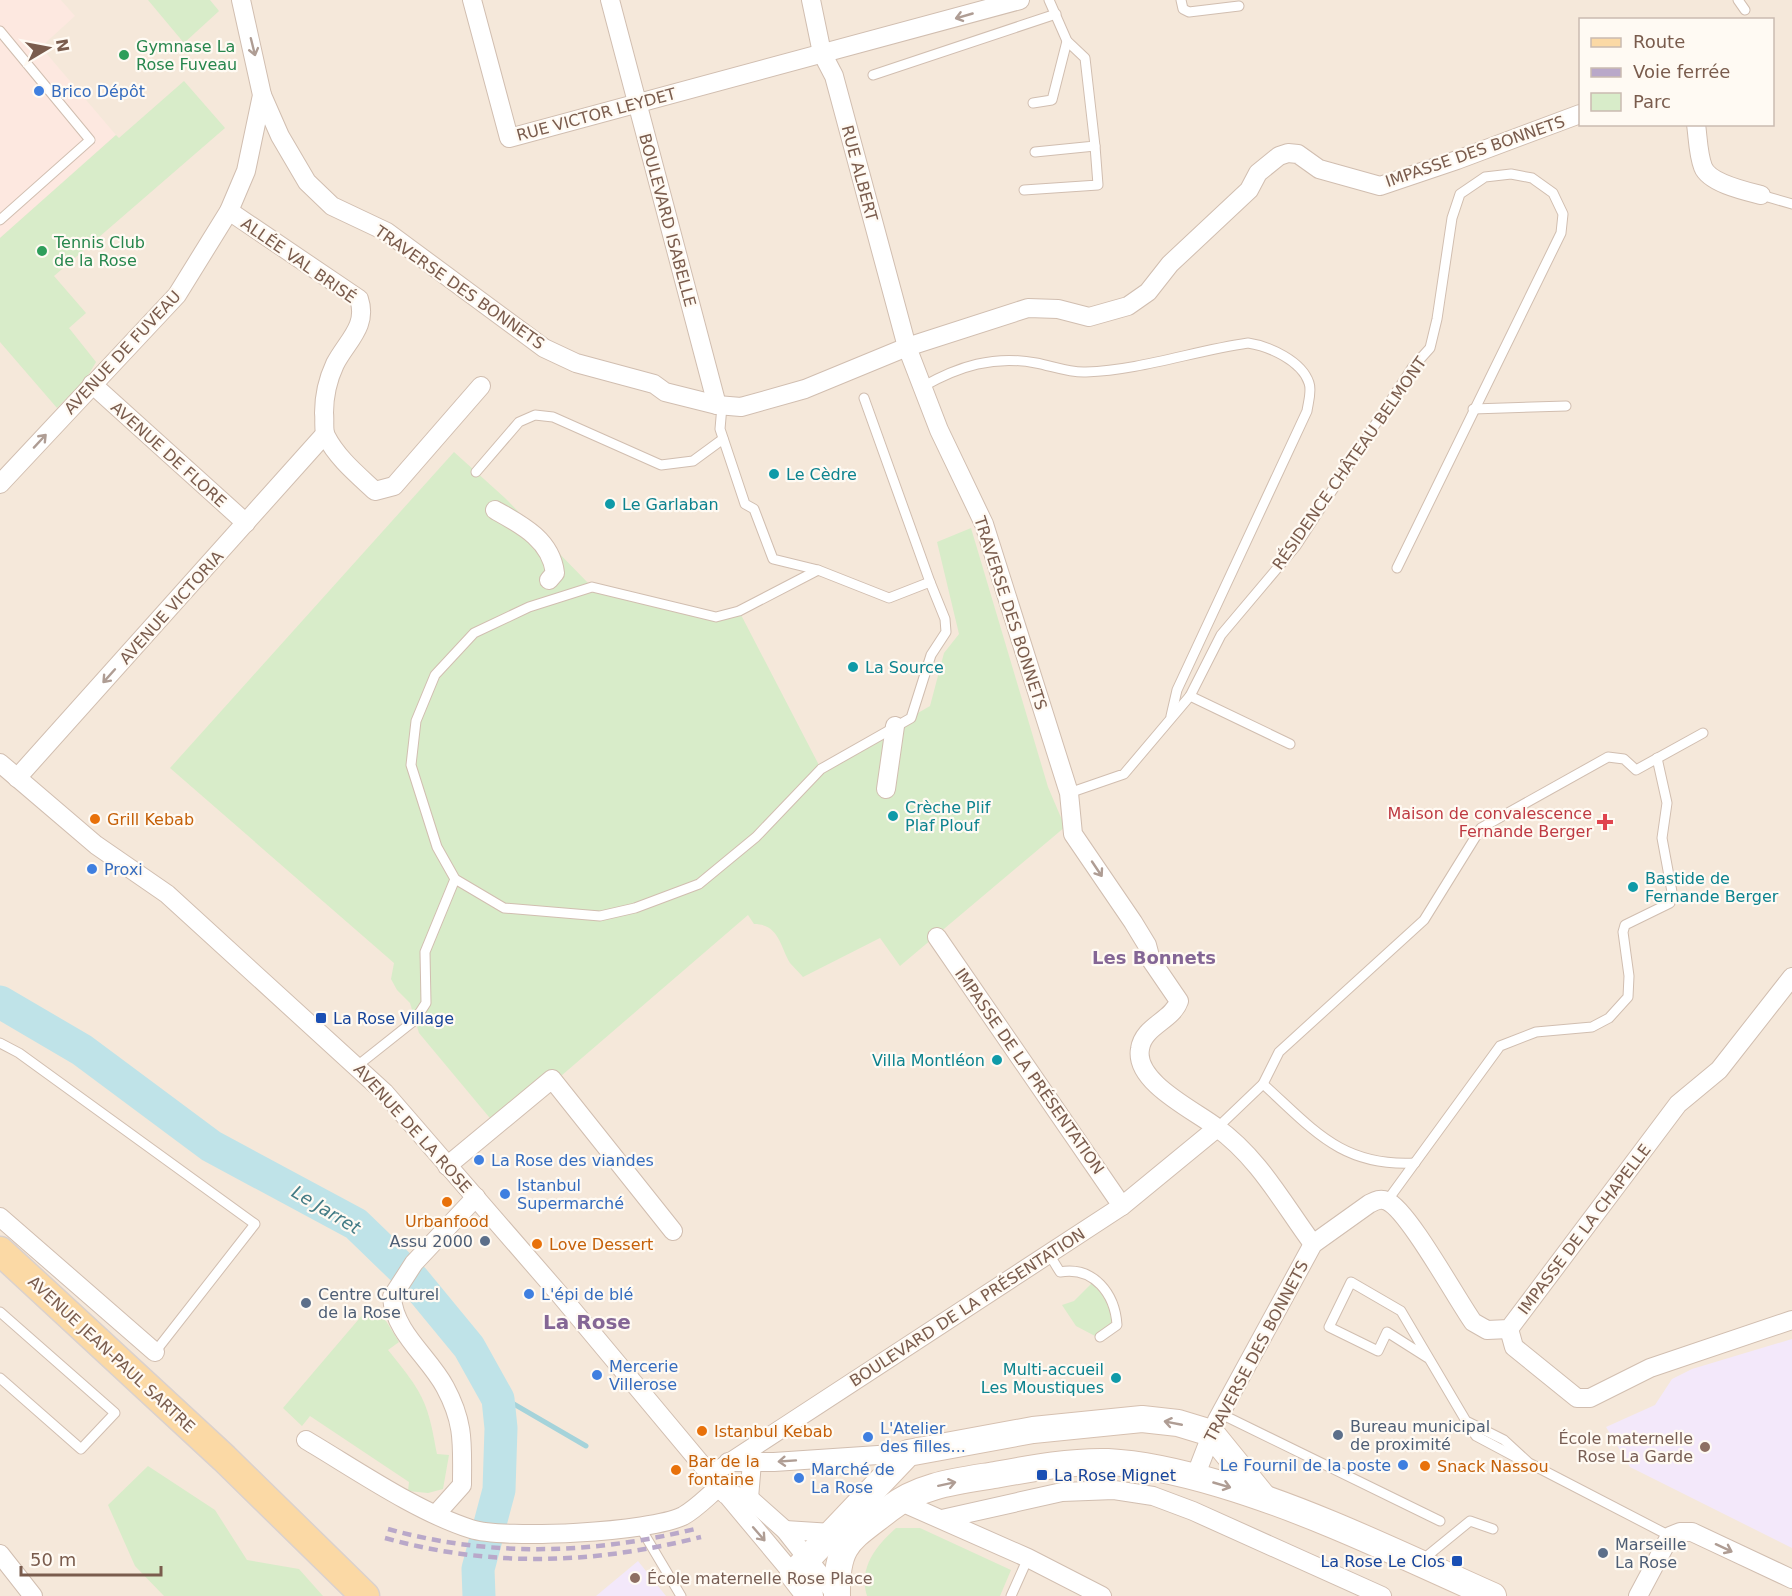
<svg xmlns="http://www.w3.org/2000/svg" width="1792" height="1596" font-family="'DejaVu Sans',sans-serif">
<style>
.residential{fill:#f5e8da;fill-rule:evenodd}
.commercial{fill:#fde8e0}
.education{fill:#f3e8fa}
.green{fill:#d8ecc9}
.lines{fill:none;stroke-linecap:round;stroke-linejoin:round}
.stream{stroke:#a5d3da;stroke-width:5}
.river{stroke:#bfe3e8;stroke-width:33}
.lane-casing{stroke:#d1beb0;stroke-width:11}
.street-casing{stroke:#d1beb0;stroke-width:20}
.secondary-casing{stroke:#d6c0b0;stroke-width:28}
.primary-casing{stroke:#dad1cd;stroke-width:31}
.lane{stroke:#fff;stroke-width:9}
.street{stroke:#fff;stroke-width:18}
.secondary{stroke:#fff;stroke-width:26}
.primary{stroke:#fbd9a5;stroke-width:28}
.rail{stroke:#b9a8c9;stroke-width:4.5;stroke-dasharray:9 6;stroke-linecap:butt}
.oneway{stroke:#af9d94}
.leisure-dot{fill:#2e9e5b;stroke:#fffaf3;stroke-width:2}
.shop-dot{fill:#3f7fe0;stroke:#fffaf3;stroke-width:2}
.culture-dot{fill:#0f9aa8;stroke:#fffaf3;stroke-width:2}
.food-dot{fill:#e8710a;stroke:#fffaf3;stroke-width:2}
.health-dot{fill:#e0444e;stroke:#fffaf3;stroke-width:2}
.transit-dot{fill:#1a4fb4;stroke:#fffaf3;stroke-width:2}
.service-dot{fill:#5c6f8a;stroke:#fffaf3;stroke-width:2}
.education-dot{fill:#8d6e63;stroke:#fffaf3;stroke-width:2}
.labels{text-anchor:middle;stroke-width:4.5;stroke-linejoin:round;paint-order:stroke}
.leisure-label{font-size:16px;fill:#27864d;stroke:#fffaf3;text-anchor:start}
.shop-label{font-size:16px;fill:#366cbe;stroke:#fffaf3;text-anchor:start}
.street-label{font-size:16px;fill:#7a5c4d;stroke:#fffaf3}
.culture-label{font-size:16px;fill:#0d838f;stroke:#fffaf3;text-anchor:start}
.health-label{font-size:16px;fill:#be3a42;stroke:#fffaf3;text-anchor:end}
.food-label{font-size:16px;fill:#c56008;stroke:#fffaf3;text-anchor:start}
.transit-label{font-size:16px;fill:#164399;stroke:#fffaf3;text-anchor:start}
.service-label{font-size:16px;fill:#4e5e75;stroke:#fffaf3;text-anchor:start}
.education-label{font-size:16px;fill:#785e54;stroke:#fffaf3;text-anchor:end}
.neighbourhood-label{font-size:18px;font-weight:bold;fill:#846695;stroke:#fffaf3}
.water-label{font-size:18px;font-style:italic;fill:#437c86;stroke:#fffaf3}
.quarter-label{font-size:20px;font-weight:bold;fill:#846695;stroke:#fffaf3}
</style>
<rect width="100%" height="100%" fill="#fdf6ec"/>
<path class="residential" d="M0,0H1792V1596H0ZM1580,20H1772V124H1580Z"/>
<path class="commercial" d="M0,0H61L75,16L41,47L116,135L0,238Z"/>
<g class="education">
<path d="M1792,1339V1548L1630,1467L1606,1427L1655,1405L1672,1379L1692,1369Z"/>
<path d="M638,1561L666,1596H596Z"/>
</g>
<g class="green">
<path d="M148,0H210L219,11L184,43Z"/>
<path d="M184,81L225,128L54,276L86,313L69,328L96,362L86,379L57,408L0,342V238L116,135L119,138Z"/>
<path d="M454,452L505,498L592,587L716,617L739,611L821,769L930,706L944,653L959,634L937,542L971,528L1048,787L1065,827L900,966L880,938L803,977C799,972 794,968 790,963C780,946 779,924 754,924L748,915L561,1076L494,1123L419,1033L410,1003L397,990L391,979L394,963L170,768Z"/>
<path d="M1092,1283L1109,1302L1113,1323L1095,1336L1076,1326L1062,1305L1074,1301Z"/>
<path d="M370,1306L386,1321L399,1342L388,1350C422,1392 428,1400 437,1454L449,1455L443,1489L428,1493L408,1491L409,1482L310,1416L302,1426L283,1408Z"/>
<path d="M148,1466L215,1510L247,1560L299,1569L323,1596H164L135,1566L108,1505Z"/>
<path d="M896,1528H920L1011,1570L1000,1596H867C858,1568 876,1546 896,1528Z"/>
</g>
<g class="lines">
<path class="stream" d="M495,1393L586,1446"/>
<path class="river" d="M0,1002L82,1050L211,1146L356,1224L413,1279L469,1347L498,1399L501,1428L499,1490L478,1569L479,1596"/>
<defs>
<g id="lane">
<path d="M1181,0L1183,9L1189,12L1239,6"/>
<path d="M1738,0L1745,10"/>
<path d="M0,31L90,140L0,220"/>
<path d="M873,75L1056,14"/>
<path d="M1033,103L1052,100L1067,41"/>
<path d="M1035,152L1095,146L1085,58L1067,41L1049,0"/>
<path d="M1024,190L1098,185L1095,146"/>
<path d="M1761,195L1792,204"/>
<path d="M922,387C959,366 994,355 1036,363C1052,366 1070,373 1086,372C1141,370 1193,351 1248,343C1269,346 1302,361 1309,383C1312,391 1308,403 1307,411L1177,690L1171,716"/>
<path d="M864,398L930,582"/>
<path d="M722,406L720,429L745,504L754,509L773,559L818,570"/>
<path d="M1473,409L1566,406"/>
<path d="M476,472L519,422L535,415L553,417L661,465L693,461L723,439"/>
<path d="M818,570L889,598L930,582L945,619L946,632L931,655L911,718L821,769L756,837L699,884L635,908L600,916L504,908L455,879L437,847L411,765L416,721L435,675L474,633L529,607L592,587L716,617L739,611Z"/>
<path d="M1190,696L1290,744"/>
<path d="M1069,793L1124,774L1190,696L1221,635L1296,546L1412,368L1430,348L1437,319L1452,218L1460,194L1485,177L1511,174L1532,178L1553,193L1563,214L1561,233L1397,568"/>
<path d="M0,1043L19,1053L255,1224L155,1352"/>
<path d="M357,1066L415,1020L426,1003L425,952L455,879"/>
<path d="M1263,1084C1313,1129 1341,1167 1415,1163"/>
<path d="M1217,1128L1263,1084L1279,1052L1424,920L1481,828L1608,757L1624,759L1636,770L1703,733"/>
<path d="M1387,1201L1500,1046L1536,1032L1592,1027L1609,1018L1628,997L1629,976L1623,932L1625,925L1670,903L1672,892L1662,838L1667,803L1657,758"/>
<path d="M1049,1254L1060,1272C1094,1266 1115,1294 1117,1325L1100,1337"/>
<path d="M0,1312L115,1413L81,1449L0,1378"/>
<path d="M1428,1358L1387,1332L1378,1351L1329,1327L1351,1282L1401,1311L1466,1421L1504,1440L1529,1463L1670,1536"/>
<path d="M1221,1414L1440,1521"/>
<path d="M1467,1423L1476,1436L1521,1460"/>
<path d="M640,1527L681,1596"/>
<path d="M1421,1561L1470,1521L1493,1529"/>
<path d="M1011,1596L1028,1558"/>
</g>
<g id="street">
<path d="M472,0L509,138L1020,0"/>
<path d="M610,0L717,405"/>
<path d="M811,0L822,53L834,76L907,347L939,430L984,524L1069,793L1073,834L1133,922L1147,945L1151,960L1179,1001C1172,1021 1143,1026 1140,1049C1134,1082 1194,1110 1216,1127C1259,1158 1282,1202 1313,1244"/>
<path d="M262,95L280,136L307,182L332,206L387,232L544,348L576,363L654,384L665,392L717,405L741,407L805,389L907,347L1028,308L1058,309L1089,317L1128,306L1148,292L1170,264L1249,190L1258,173L1279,156L1288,153L1298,154L1319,169L1380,186L1457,160L1580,114"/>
<path d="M1696,124C1698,138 1698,154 1703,167C1709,183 1745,191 1761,195"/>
<path d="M229,211L359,299C368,326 347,341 335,364C328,379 324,397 324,413C325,420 323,430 326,436C337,458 358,475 375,491L394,486L481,386"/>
<path d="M92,384L246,523"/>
<path d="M0,484L177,295L229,211L246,171L262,95L241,0"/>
<path d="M495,510C522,525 551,540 555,573L549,580"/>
<path d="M0,763L96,845L167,894L385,1093L561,1296L793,1574"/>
<path d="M17,778L325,434"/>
<path d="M886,789L895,726"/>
<path d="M937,937L1122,1206"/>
<path d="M447,1166L552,1079L673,1231"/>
<path d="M0,1217L155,1352"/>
<path d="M1509,1329L1514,1347L1577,1398H1590L1650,1368L1792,1320"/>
<path d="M306,1440C355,1469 417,1512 471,1529C505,1540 651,1532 683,1516C696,1509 708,1496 719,1487"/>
<path d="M728,1462H774L908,1453"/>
<path d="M709,1476L1122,1206L1217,1128"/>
<path d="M1195,1477L1217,1420L1313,1244L1369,1204C1375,1201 1380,1198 1387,1201C1408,1210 1456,1298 1473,1322L1487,1330L1509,1329L1678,1104L1719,1070L1792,977"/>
<path d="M725,1494L749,1498L785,1530L837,1596"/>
<path d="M749,1498L752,1462"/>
<path d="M899,1501L1028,1558L1102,1596"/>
<path d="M437,1513L462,1485C462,1445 465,1424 445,1387C429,1357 394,1332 392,1297L414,1263L476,1197"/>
<path d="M942,1519L1062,1492L1114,1490L1153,1496L1193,1511L1382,1596"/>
<path d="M785,1530L832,1533"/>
<path d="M0,1554L33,1596"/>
<path d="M1638,1596L1670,1536L1680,1532H1692L1792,1579"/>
</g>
<g id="secondary">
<path d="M810,1596L793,1574L908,1453L1033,1430L1142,1419L1178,1423L1211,1433L1263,1497"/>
<path d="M837,1596C836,1542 850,1540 889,1509C919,1485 958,1481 995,1475C1033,1468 1070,1461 1108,1462C1146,1464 1183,1473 1220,1484C1314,1512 1403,1556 1493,1596"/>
</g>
<path id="primary" d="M0,1251L224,1458L365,1596"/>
</defs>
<use href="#lane" class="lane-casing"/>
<use href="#street" class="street-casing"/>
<use href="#secondary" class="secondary-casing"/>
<use href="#primary" class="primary-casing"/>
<use href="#lane" class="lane"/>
<use href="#street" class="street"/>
<use href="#secondary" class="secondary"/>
<use href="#primary" class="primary"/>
<g class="rail">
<path d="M388,1529C492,1558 595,1554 699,1528"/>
<path d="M385,1538C492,1568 594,1564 701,1537"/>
</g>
</g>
<defs><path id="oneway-shaft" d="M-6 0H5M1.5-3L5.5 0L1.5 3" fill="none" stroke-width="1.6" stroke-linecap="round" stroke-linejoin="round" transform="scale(1.5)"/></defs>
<g class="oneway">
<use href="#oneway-shaft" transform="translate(964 16) rotate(164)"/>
<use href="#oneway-shaft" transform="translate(253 47) rotate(76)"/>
<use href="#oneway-shaft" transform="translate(40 441) rotate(-47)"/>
<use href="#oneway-shaft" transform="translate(109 676) rotate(132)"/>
<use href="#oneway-shaft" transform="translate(1097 869) rotate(56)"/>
<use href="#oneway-shaft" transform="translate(1173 1423) rotate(-169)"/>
<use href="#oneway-shaft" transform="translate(787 1461) rotate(176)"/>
<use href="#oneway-shaft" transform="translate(947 1484) rotate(-12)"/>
<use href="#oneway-shaft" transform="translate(1222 1485) rotate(16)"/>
<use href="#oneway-shaft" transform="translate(759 1534) rotate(49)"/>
<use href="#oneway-shaft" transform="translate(1724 1548) rotate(25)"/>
</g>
<g class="leisure-dot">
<circle cx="124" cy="55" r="6"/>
<circle cx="42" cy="251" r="6"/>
</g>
<g class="shop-dot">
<circle cx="39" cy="91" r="6"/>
<circle cx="92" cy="869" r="6"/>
<circle cx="479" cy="1160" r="6"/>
<circle cx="505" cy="1194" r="6"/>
<circle cx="529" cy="1294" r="6"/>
<circle cx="597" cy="1375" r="6"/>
<circle cx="868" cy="1437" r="6"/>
<circle cx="1403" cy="1465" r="6"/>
<circle cx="799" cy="1478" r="6"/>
</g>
<g class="culture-dot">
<circle cx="774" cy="474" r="6"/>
<circle cx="610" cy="504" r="6"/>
<circle cx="853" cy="667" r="6"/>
<circle cx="893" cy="816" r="6"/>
<circle cx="1633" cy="887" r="6"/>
<circle cx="997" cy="1060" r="6"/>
<circle cx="1116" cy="1378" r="6"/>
</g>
<g class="food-dot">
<circle cx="95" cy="819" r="6"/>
<circle cx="447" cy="1202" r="6"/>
<circle cx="537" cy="1244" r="6"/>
<circle cx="702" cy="1431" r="6"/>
<circle cx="1425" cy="1466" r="6"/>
<circle cx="676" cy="1470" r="6"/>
</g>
<path class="health-dot" d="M1602 813h6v6h6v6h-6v6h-6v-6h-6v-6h6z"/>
<g class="transit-dot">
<rect x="315" y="1012" width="12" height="12" rx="3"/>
<rect x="1036" y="1469" width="12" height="12" rx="3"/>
<rect x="1451" y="1555" width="12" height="12" rx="3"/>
</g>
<g class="service-dot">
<circle cx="485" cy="1241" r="6"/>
<circle cx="306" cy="1303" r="6"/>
<circle cx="1338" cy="1435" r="6"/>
<circle cx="1603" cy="1553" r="6"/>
</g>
<g class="education-dot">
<circle cx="1705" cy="1447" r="6"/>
<circle cx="635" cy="1578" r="6"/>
</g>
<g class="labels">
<g class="leisure-label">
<text x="136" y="52">Gymnase La<tspan x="136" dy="18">Rose Fuveau</tspan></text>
<text x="54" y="248">Tennis Club<tspan x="54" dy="18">de la Rose</tspan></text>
</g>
<g class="shop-label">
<text x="51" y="97">Brico Dépôt</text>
<text x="104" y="875">Proxi</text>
<text x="491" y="1166">La Rose des viandes</text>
<text x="517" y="1191">Istanbul<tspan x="517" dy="18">Supermarché</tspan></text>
<text x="541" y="1300">L'épi de blé</text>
<text x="609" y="1372">Mercerie<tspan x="609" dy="18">Villerose</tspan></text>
<text x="880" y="1434">L'Atelier<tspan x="880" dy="18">des filles...</tspan></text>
<text x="1391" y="1471" text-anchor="end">Le Fournil de la poste</text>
<text x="811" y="1475">Marché de<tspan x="811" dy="18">La Rose</tspan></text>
</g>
<g class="street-label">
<text transform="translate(596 114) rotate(-15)" y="6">RUE VICTOR LEYDET</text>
<text transform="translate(1475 151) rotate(-19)" y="6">IMPASSE DES BONNETS</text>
<text transform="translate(860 173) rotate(75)" y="6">RUE ALBERT</text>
<text transform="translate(668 220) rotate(75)" y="6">BOULEVARD ISABELLE</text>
<text transform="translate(299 260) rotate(35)" y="6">ALLÉE VAL BRISÉ</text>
<text transform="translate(460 287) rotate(35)" y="6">TRAVERSE DES BONNETS</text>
<text transform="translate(122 352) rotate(-47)" y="6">AVENUE DE FUVEAU</text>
<text transform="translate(169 454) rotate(42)" y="6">AVENUE DE FLORE</text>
<text transform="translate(1349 463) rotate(-55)" y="6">RÉSIDENCE CHÂTEAU BELMONT</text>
<text transform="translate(171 607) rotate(-48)" y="6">AVENUE VICTORIA</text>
<text transform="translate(1011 613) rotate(72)" y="6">TRAVERSE DES BONNETS</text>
<text transform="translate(1030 1071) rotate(55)" y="6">IMPASSE DE LA PRÉSENTATION</text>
<text transform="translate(413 1128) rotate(48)" y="6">AVENUE DE LA ROSE</text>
<text transform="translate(1584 1229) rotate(-53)" y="6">IMPASSE DE LA CHAPELLE</text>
<text transform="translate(967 1307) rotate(-33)" y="6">BOULEVARD DE LA PRÉSENTATION</text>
<text transform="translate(1256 1351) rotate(-62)" y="6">TRAVERSE DES BONNETS</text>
<text transform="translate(112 1354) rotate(43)" y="6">AVENUE JEAN-PAUL SARTRE</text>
</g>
<g class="culture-label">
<text x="786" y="480">Le Cèdre</text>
<text x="622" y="510">Le Garlaban</text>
<text x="865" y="673">La Source</text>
<text x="905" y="813">Crèche Plif<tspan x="905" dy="18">Plaf Plouf</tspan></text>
<text x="1645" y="884">Bastide de<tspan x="1645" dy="18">Fernande Berger</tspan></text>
<text x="985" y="1066" text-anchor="end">Villa Montléon</text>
<text x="1104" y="1375" text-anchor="end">Multi-accueil<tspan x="1104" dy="18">Les Moustiques</tspan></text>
</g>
<g class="health-label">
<text x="1592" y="819">Maison de convalescence<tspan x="1592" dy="18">Fernande Berger</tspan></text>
</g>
<g class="food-label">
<text x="107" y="825">Grill Kebab</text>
<text x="447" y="1227" text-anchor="middle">Urbanfood</text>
<text x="549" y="1250">Love Dessert</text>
<text x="714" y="1437">Istanbul Kebab</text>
<text x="688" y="1467">Bar de la<tspan x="688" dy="18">fontaine</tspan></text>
<text x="1437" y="1472">Snack Nassou</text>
</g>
<g class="transit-label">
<text x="333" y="1024">La Rose Village</text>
<text x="1054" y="1481">La Rose Mignet</text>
<text x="1445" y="1567" text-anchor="end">La Rose Le Clos</text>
</g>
<g class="service-label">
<text x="473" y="1247" text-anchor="end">Assu 2000</text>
<text x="318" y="1300">Centre Culturel<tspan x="318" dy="18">de la Rose</tspan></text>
<text x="1350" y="1432">Bureau municipal<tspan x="1350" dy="18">de proximité</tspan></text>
<text x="1615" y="1550">Marseille<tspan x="1615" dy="18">La Rose</tspan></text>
</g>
<g class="education-label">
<text x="1693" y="1444">École maternelle<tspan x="1693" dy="18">Rose La Garde</tspan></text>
<text x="647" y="1584" text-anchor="start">École maternelle Rose Place</text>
</g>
<g class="neighbourhood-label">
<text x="1154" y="964">Les Bonnets</text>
</g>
<g class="water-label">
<text transform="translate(326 1210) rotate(31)" y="6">Le Jarret</text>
</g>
<g class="quarter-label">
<text x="587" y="1329">La Rose</text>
</g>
</g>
<rect x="1579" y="18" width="195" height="108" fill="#fffaf3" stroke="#cabbb1" stroke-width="1.5"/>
<rect x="1591" y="38" width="30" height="9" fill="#fbd9a5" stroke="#cabbb1" stroke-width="1.5"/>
<text x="1633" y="48" font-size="18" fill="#7a5c4d">Route</text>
<rect x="1591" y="68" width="30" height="9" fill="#b9a8c9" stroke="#cabbb1" stroke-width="1.5"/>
<text x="1633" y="78" font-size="18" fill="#7a5c4d">Voie ferrée</text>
<rect x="1591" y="93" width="30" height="18" fill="#d8ecc9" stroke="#cabbb1" stroke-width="1.5"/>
<text x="1633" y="108" font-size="18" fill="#7a5c4d">Parc</text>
<g transform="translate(48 48) rotate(80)" stroke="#fffaf3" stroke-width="4.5" paint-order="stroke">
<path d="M0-4.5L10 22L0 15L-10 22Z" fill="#7a5c4d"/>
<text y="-9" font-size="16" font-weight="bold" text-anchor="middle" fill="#7a5c4d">N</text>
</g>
<path d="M21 1566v9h140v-9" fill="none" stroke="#7a5c4d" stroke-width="3"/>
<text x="30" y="1566" font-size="18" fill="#7a5c4d" stroke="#fffaf3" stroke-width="4.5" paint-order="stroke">50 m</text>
</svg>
